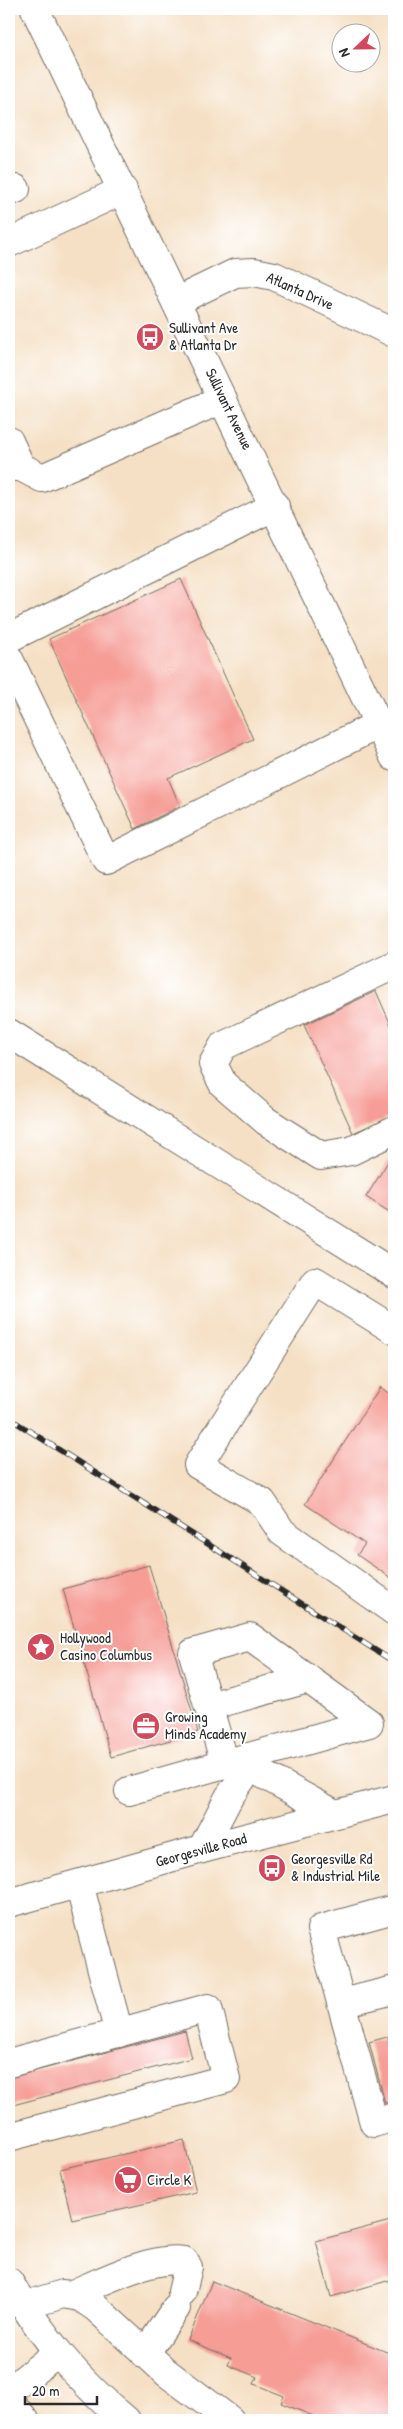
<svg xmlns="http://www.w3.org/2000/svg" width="403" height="2429" font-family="'Patrick Hand',sans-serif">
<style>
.building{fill:#f69d96}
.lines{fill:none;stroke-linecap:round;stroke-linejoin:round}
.minor-casing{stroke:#726a61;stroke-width:30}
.major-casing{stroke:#726a61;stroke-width:30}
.minor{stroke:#fff;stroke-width:28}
.major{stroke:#fff;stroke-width:28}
.rail-casing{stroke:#2b2b2b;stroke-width:5.5}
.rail{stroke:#fff;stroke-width:4;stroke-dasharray:11;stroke-linecap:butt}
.labels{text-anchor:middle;stroke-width:4;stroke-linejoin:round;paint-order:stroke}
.street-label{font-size:15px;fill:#2b2b2b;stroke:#fff}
.poi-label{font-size:15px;fill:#2b2b2b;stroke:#fff;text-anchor:start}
</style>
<rect width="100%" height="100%" fill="#fff"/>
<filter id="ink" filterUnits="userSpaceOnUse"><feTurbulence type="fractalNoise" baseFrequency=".02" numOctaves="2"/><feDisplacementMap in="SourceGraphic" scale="10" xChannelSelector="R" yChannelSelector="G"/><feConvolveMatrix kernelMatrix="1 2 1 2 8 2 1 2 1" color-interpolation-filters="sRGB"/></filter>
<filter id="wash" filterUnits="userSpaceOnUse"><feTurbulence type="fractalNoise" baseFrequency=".0096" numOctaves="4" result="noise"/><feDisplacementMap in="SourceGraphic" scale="20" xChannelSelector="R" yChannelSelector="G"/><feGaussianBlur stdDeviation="1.12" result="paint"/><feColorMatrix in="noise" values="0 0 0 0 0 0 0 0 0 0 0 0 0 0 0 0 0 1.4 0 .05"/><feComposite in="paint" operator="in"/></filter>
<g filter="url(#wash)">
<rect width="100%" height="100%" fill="#f5e0c5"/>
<g id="blocks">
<g class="building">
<path d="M181,579L253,739L168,778L180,806L135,829L49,639Z"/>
<path d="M376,991L394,1032V1115L353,1133L304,1025Z"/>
<path d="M394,1152V1215L366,1197Z"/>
<path d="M380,1387L394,1397V1580L357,1555L365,1544L305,1504Z"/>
<path d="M149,1565L198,1732L111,1757L63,1589Z"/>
<path d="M185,2031L192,2058L9,2106V2078Z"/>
<path d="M394,2035V2102L385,2103L369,2042Z"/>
<path d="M184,2140L196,2192L72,2220L60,2169Z"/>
<path d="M394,2220V2279L331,2297L316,2241Z"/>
<path d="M212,2281L394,2355V2420H323L281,2403L284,2396L254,2384L257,2377L228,2365L231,2358L188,2340Z"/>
</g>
</g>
</g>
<g filter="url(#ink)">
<use href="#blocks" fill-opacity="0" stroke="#726a61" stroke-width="1"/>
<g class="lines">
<defs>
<g id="minor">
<path d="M9,192L16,189"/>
<path d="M9,243L123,190"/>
<path d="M177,301L235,273L254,272L274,276L394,333"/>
<path d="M9,441L21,467"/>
<path d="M9,467H21L42,478L223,399"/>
<path d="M9,638L275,506"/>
<path d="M9,659L106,861L379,724"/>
<path d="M394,965L223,1046L213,1064L223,1084L266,1121L321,1156L351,1151L394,1130"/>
<path d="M9,1033L394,1274"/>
<path d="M394,1330L315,1281L198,1465L262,1502L282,1532L394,1611"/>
<path d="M209,1706L308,1679"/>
<path d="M247,1757L250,1767L335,1814"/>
<path d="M129,1791L369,1723L250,1637L193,1653L225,1764"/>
<path d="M202,1849L229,1797L250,1767"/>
<path d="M79,1884L119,2033"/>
<path d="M394,1909L321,1929L374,2123L394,2117"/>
<path d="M342,2003L394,1990"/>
<path d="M9,2063L208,2008L226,2079L9,2137"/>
<path d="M9,2282C43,2337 76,2379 126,2420"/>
<path d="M70,2295C99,2283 153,2255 184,2261L188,2267L182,2292"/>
<path d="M23,2306L63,2294L80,2297L95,2307L167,2373L230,2420"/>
<path d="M145,2354L176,2308"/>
<path d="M9,2391L57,2353"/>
<path d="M9,2401L25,2420"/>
</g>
<g id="major">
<path d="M35,9L394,757"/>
<path d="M9,1903L202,1849L394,1799"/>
</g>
</defs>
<use href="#minor" class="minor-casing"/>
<use href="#major" class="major-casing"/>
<use href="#minor" class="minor"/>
<use href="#major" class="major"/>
<defs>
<path id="rail" d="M9,1418L394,1662"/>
</defs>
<use href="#rail" class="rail-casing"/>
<use href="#rail" class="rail"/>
</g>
</g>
<defs>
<symbol id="bus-disc" viewBox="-11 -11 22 22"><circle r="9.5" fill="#d1495b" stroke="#fff"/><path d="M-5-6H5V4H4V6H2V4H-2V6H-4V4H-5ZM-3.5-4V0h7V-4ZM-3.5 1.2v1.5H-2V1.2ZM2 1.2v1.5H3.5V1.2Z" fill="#fff"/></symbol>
<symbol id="sight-disc" viewBox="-11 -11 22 22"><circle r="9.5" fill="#d1495b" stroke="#fff"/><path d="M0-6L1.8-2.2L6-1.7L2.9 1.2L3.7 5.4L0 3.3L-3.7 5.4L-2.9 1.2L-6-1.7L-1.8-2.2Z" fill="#fff"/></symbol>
<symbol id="office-disc" viewBox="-11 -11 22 22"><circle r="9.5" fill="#d1495b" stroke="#fff"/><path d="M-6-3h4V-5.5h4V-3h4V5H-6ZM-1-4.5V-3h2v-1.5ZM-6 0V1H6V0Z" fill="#fff"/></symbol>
<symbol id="supermarket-disc" viewBox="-11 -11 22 22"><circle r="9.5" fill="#d1495b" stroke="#fff"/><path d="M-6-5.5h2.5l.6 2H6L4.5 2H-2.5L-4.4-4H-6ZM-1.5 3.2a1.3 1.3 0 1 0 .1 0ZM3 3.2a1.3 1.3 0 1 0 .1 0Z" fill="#fff"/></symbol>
</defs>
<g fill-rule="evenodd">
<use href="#bus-disc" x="134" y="321" width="32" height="32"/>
<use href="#sight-disc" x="25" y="1631" width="32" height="32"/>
<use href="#office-disc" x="130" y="1710" width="32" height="32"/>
<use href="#bus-disc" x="256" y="1852" width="32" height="32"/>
<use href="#supermarket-disc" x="112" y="2164" width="32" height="32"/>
</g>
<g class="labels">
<g class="street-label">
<text transform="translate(300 291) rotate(24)" y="5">Atlanta Drive</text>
<text transform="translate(229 409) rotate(64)" y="5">Sullivant Avenue</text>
<text transform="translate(201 1850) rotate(-15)" y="5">Georgesville Road</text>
</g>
<g class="poi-label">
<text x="169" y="333">Sullivant Ave<tspan x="169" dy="17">&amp; Atlanta Dr</tspan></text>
<text x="60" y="1643">Hollywood<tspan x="60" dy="17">Casino Columbus</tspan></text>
<text x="165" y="1722">Growing<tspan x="165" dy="17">Minds Academy</tspan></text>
<text x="291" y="1864">Georgesville Rd<tspan x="291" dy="17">&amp; Industrial Mile</tspan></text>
<text x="147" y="2185">Circle K</text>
</g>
</g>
<rect width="403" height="2429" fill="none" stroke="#fff" stroke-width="30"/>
<g transform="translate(356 48) rotate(248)"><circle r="24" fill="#ffffff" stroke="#aaaaaa"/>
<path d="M0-4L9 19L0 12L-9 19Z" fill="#d1495b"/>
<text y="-8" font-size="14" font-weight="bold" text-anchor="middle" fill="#2b2b2b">N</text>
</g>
<path d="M25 2396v8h72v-8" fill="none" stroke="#2b2b2b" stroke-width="2.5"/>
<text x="32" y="2396" font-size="15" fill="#2b2b2b" stroke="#ffffff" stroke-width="4" paint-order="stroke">20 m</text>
</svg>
